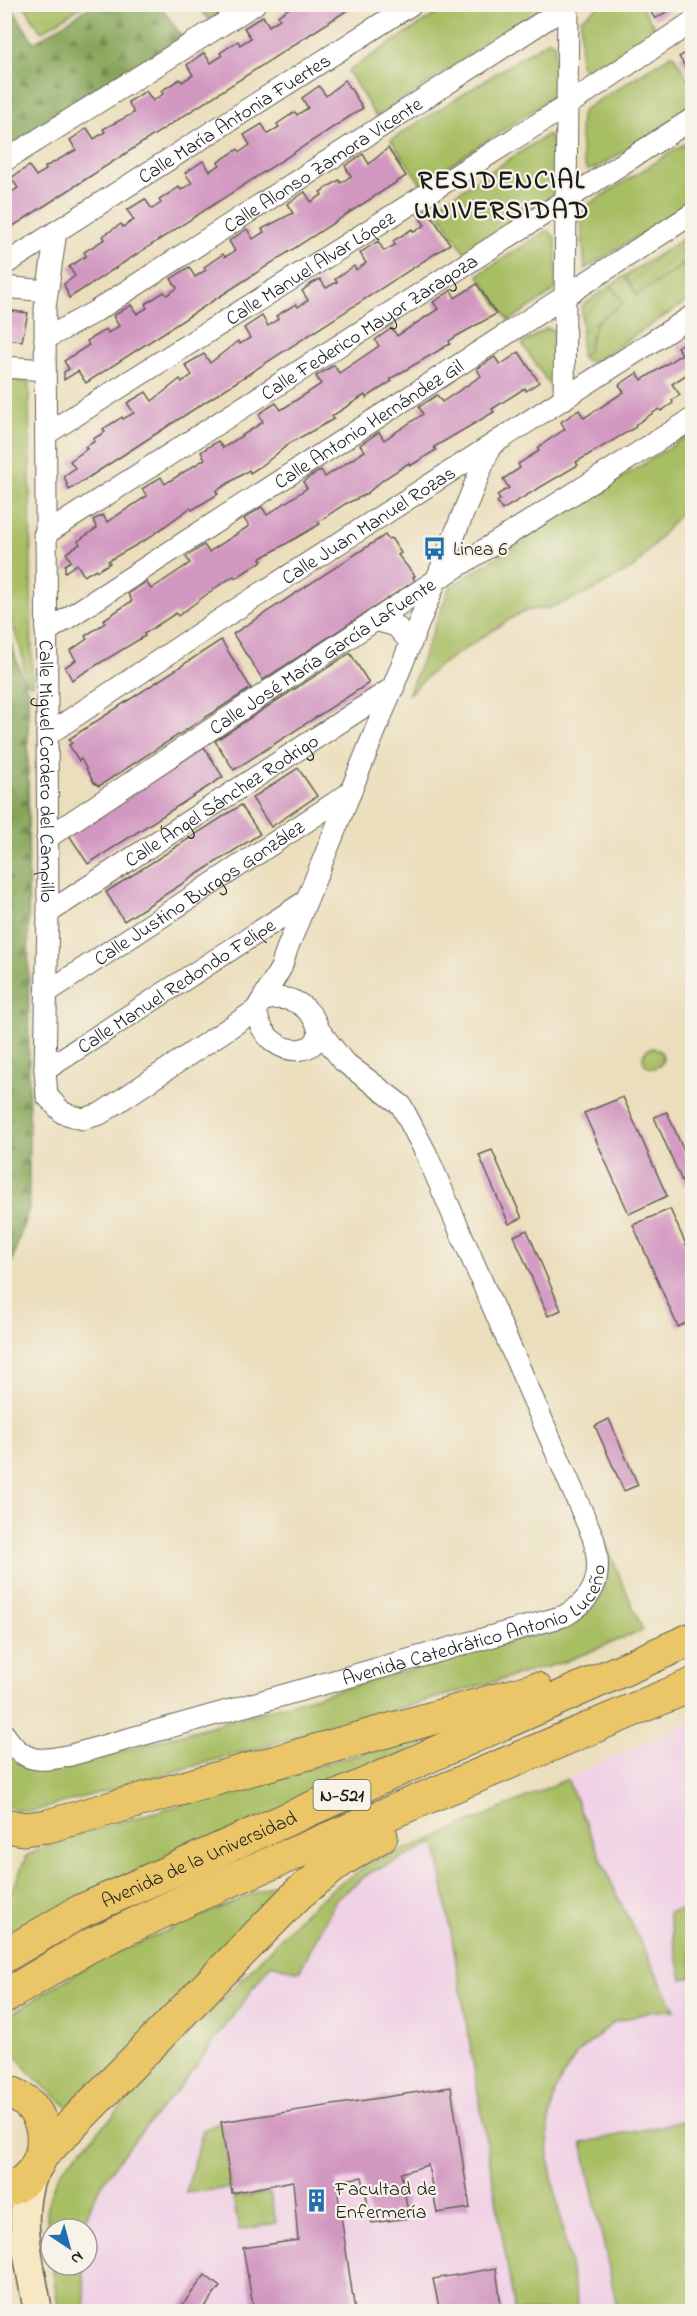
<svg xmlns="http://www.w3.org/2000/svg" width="697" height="2316" font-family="'Indie Flower',sans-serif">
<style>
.built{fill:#f0d0e5}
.green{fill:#a8be63;stroke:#626d40;stroke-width:1.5}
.forest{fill:url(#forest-firs);stroke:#51603a;stroke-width:1.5}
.garden{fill:url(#garden-furrows);stroke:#626d40;stroke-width:1.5}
.building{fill:#d297c1}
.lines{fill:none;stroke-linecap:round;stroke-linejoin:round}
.street-casing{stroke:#646054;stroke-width:23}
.secondary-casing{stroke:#646054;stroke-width:31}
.highway-casing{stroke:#646054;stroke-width:35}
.street{stroke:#fff;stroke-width:21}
.secondary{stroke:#f7e8c3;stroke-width:28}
.highway{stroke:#eac669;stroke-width:33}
.labels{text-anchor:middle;stroke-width:4.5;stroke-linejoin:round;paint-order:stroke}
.shield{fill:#f7f3e8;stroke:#5e5c59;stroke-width:1.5}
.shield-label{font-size:18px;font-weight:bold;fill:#1c1c1c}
.street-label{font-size:20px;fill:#1c1c1c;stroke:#f7f3e8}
.poi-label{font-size:20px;fill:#1c1c1c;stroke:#f7f3e8;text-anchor:start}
.district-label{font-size:26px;font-weight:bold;letter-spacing:1.5px;fill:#1c1c1c;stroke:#f7f3e8}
</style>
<defs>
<pattern id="forest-firs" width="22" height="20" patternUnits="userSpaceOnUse" patternTransform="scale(1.5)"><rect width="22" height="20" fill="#86a559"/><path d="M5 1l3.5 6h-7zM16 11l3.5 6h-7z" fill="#6d8649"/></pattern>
<pattern id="garden-furrows" width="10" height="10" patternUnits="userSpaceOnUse" patternTransform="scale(1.5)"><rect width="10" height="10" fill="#a8be63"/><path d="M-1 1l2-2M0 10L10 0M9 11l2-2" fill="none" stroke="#90a355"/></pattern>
</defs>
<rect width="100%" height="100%" fill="#f7f3e8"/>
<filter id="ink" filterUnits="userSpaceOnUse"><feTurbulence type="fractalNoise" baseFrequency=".0167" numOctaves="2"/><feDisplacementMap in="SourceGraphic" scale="12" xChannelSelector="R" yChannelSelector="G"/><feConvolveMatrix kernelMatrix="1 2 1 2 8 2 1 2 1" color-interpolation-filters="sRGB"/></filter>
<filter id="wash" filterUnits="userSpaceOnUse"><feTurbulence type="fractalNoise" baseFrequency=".008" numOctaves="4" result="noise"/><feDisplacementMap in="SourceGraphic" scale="24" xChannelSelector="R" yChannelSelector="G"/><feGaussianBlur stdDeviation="1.35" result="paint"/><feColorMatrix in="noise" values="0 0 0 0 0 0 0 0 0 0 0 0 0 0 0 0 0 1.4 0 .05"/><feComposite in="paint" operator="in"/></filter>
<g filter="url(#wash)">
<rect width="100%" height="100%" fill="#ebdebc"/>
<path class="built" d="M692,1722V2311H86L83,2265H87V2229H84L85,2215L95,2197L123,2156L185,2080L272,1964L299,1972L337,1898L371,1872L436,1843L435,1838Z"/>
<g class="green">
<path d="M24,5H84L41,32Z"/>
<path d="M197,5H233L209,20Z"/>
<path d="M450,5H549L376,117L348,71Z"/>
<path d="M601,5H640L658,32L589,73L580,65L581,19Z"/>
<path d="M549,40L555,45L554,97L421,184L391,140Z"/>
<path d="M673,54L692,85V108L597,168L588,170C580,163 578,120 583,110Z"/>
<path d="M547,135L551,137L555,145L554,195L465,253L435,207Z"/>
<path d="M692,139V202L585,269L581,218L586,206Z"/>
<path d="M546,231L550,232L556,239V286L553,292L509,321L478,275Z"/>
<path d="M692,259V298L594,362L583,360C586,329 596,321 623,303L611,285L625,276L637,295Z"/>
<path d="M547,328L555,331L556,383L551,387L522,344Z"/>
<path d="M4,379L29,382L32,685L26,682L21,649L5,604Z"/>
<path d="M692,433V499L636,566L590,592L549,608L529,610L513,617L437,667L408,695L450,587Z"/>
<circle cx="653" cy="1058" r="10"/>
<path d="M605,1542L643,1630L564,1662L34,1811L19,1810L5,1806V1753C21,1767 36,1773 58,1769L572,1624C604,1600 612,1582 605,1542Z"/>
<path d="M475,1721L5,1938L4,1901L15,1885L26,1856L61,1839Z"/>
<path d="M567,1779L618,1898L675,2010L654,2011L614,2022L576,2055L556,2088L548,2126L549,2162L579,2311H515L436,1843L371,1872L337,1898L299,1972L271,1964C243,2002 215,2041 186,2079C157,2116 89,2183 84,2229H51V2255C46,2223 43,2200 61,2171L303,1914L331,1890L372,1862L435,1838Z"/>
<path d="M310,1869L75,2113C45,2087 5,2060 5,2018L92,1963Z"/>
<path d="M692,1908V1977L682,1979L668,1913Z"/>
<path d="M692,2119V2311H618L582,2143Z"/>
<path d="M221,2122L231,2188L186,2193L203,2130Z"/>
<path d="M270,2193L276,2223L239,2230L233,2198Z"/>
<path d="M52,2265H83L86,2311H59Z"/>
</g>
<g class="forest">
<path d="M5,5H10L34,43L93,5H160L182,37L5,151Z"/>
<path d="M4,625L28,692L29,1208L10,1267L5,1270Z"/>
</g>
<g class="garden">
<path d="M692,233V259L637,295L625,276Z"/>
<path d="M611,285L623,303L596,322L587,353L581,357L582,306Z"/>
</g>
<g id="blocks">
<g class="building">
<path d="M295,4H357L4,232V190L7,195L18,188L11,178L29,166L36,176L46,170L45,167L76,150L70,140L79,134L87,128L94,139L105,132L103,129L134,113L128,102L146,91L153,101L163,94L161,91L180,79L182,82L193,75L187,65L195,59L204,53L211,63L222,56L220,53L238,41L240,45L251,38L244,28L263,16L269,26L280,19L278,16Z"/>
<path d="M646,4H672L667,8L668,11L655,19Z"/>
<path d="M692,49V77L679,57Z"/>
<path d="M345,80L363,108L69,298L64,284L75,276L69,267L86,256L84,252L105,239L103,236L121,224L123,227L134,220L127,210L145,199L152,209L161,203L159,200L179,187L181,190L192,183L185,173L203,161L210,171L220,165L218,162L238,149L240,152L250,145L244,135L262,124L268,134L279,127L277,124L295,112L297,115L308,108L302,98L319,86L326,96Z"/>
<path d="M388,148L406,176L86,383L78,371L64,380V372L69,369L64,361L89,345L87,341L106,329L108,333L119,326L113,316L131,305L137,314L147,308L145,304L164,292L167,295L177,288L171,279L189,267L195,277L206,270L204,267L223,254L225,257L235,251L229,241L247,229L253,239L264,232L262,229L293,213L287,204L305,192L311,202L322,195L320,192L339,180L341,183L351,176L345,166L363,154L369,164Z"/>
<path d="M427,209L450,244L69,490L64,476L75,468L70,461L87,449L85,447L95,441L93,439L105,432L103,429L122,417L123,419L134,413L127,403L146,392L152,401L180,379L182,382L192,375L185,365L204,354L210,363L238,341L240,344L250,338L244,328L262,316L268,326L278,319L276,316L296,304L298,307L308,300L302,291L311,284L320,279L326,288L337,282L335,279L354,266L356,270L366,263L360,253L378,241L384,251L395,245L393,241L412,229L414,232L425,225L418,215Z"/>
<path d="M477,284L496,314L457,336L449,341L450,344L390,379L392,381L366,398L365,395L357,400L332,416L334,419L290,443L263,465L250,473L249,470L243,474L216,491L218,494L192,510L190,508L147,539L108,561L110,563L97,571L96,569L84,576L77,564L65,572V565L71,561L66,553L80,544L78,541L97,528L93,520L103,515L107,522L147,496L142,489L161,477L165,484L205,459L201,452L210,446L218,441L223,448L263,422L259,414L268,408L276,403L281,410L321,384L316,376L326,370L334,365L339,373L379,346L375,340L392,328L397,336L438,309L433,302L449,292L451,290L455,298Z"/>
<path d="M4,310L28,313L22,341L4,339Z"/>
<path d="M692,337V371L672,384L680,395L672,400L673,403L661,411L659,409L635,425L636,427L576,462L578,465L502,510L497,502L500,500L497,495L509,488L503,479L520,468L518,464L539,451L537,448L565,429L561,422L579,410L584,418L624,392L619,385L637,373L642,380L682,354L677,347Z"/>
<path d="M519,352L539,382L526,391L525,388L492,409L494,412L434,447L436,450L410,466L409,463L384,479L365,495L345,504L318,522L320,524L265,556L260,559L262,561L236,578L234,576L218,586L178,616L176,613L144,634L145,636L72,680L65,667L76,660L70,651L87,639L85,636L105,623L103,620L132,601L128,594L146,582L151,589L190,563L186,557L204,545L209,552L249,526L244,519L262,507L267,515L307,488L303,482L311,476L321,470L325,477L365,451L360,445L379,432L384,440L423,414L419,407L437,395L442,402L481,376L477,369L495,357L500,365Z"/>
<path d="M385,535L388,539L391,538L401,553L398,555L415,576L413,577L415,581L263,680L233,634Z"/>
<path d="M221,640L251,688L99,786L94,783L81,759L79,761L69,745L72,743L69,739Z"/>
<path d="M350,653L369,683L234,770L215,741Z"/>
<path d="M204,747L223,777L88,864L69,835Z"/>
<path d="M298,768L317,796L271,827L252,798Z"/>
<path d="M241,805L260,834L124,921L106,892Z"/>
<path d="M623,1097L667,1196L629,1214L584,1113Z"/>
<path d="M667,1112L692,1170V1183L684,1186L654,1117Z"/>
<path d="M492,1150L522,1218L509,1224L479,1155Z"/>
<path d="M670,1209L692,1258V1320L678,1327L633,1225Z"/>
<path d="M527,1230L561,1310L548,1316L514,1236Z"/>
<path d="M609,1419L638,1485L624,1491L595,1426Z"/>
<path d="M451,2087L470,2208L437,2213L428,2165L401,2173L409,2218L372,2223L362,2177L336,2181L355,2312H254L243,2248L298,2240L293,2181L232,2193L221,2122Z"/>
<path d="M496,2268L502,2312H440L433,2279Z"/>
<path d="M205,2275L220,2287L201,2312H177Z"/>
</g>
</g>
</g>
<g filter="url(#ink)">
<use href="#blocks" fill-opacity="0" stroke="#646054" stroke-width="1.5"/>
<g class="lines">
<defs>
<g id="street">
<path d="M4,161L255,4"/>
<path id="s1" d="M56,232L45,308L48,913L45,1070L47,1096L63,1113L83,1119L100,1114L256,1010"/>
<path id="s2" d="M4,265L412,4"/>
<path d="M4,287L46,291"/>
<path id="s3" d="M45,339L96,311L570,4"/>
<path d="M4,367L45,370"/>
<path d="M564,399L568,4"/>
<path id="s4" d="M46,434L566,106L692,22"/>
<path id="s5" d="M44,535L692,119"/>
<path d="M375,620L396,626L411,643"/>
<path id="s6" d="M46,632L692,214"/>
<path id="s7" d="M47,735L215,623L692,316"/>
<path id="s8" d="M47,838L436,580L692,419"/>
<path id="s9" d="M48,913L394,687"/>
<path id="s10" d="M46,993L351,792"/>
<path d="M265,1000C281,996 295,998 307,1010C348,1054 266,1071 256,1010L281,968L287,949L490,447"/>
<path id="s11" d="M45,1070L306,901"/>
<path id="s12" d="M4,1734C24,1764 39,1762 71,1755L564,1616C598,1597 603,1573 593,1537L426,1153L401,1105L343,1061L319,1030"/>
</g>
<path id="secondary" d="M33,2173C15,2218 31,2266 38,2312"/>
<g id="highway">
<path d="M4,1825L24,1829L48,1826L536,1689"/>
<path id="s13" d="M4,1956L81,1911L692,1639"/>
<path d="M4,1997L87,1947L210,1889L692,1685"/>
<path d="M4,2091C58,2104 55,2176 4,2191"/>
<path d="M43,2154L299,1893L343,1859L381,1836"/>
</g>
</defs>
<use href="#street" class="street-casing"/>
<use href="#secondary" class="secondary-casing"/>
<use href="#highway" class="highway-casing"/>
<use href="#street" class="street"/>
<use href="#secondary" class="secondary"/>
<use href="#highway" class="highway"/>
</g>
</g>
<defs>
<symbol id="bus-bare" viewBox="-9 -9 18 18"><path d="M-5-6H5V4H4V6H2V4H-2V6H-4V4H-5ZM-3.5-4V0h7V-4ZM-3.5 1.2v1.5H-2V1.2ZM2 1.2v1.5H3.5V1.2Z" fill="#1f6fb2" stroke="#f7f3e8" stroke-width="2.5" paint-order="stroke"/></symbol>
<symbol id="building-bare" viewBox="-9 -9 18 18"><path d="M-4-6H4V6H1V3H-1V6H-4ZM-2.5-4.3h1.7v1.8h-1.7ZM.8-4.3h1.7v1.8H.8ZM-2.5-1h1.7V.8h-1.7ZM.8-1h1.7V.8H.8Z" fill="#1f6fb2" stroke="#f7f3e8" stroke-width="2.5" paint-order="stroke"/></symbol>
</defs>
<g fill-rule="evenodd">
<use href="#bus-bare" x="418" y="532" width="33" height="33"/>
<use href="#building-bare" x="300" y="2184" width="33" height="33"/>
</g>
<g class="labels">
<rect class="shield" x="313.5" y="1780" width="57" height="30" rx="4.5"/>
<g class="shield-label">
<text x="342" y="1801">N-521</text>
</g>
<g class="street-label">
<text dy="7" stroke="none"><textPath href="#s2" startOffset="273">Calle María Antonia Fuertes</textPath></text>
<text dy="7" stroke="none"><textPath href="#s3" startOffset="328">Calle Alonso Zamora Vicente</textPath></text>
<text dy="7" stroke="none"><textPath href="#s4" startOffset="312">Calle Manuel Alvar López</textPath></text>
<text dy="7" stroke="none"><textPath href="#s5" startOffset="386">Calle Federico Mayor Zaragoza</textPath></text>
<text dy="7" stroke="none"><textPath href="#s6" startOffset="384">Calle Antonio Hernández Gil</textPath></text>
<text dy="7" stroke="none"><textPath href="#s7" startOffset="384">Calle Juan Manuel Rozas</textPath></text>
<text dy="7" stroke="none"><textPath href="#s8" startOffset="330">Calle José María García Lafuente</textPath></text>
<text dy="7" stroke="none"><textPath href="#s1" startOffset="540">Calle Miguel Cordero del Campillo</textPath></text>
<text dy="7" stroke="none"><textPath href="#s9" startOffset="207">Calle Ángel Sánchez Rodrigo</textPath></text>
<text dy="7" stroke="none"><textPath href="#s10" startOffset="183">Calle Justino Burgos González</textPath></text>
<text dy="7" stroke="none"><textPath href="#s11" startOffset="156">Calle Manuel Redondo Felipe</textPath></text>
<text dy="7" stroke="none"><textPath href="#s12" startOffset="507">Avenida Catedrático Antonio Luceño</textPath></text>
<text dy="7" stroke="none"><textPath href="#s13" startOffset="218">Avenida de la Universidad</textPath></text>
</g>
<g class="poi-label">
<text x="453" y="555">Linea 6</text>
<text x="335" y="2195">Facultad de<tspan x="335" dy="23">Enfermería</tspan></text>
</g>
<g class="district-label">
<text x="502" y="188">RESIDENCIAL<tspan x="502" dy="30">UNIVERSIDAD</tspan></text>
</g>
</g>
<rect width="697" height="2316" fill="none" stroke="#f7f3e8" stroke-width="24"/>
<g transform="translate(69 2247) rotate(144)"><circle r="28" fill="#f7f3e8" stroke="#9f9d96" stroke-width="1.5"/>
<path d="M0-4.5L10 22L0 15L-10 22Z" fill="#1f6fb2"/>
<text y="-9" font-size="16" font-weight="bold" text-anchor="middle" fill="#1c1c1c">N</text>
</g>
</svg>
